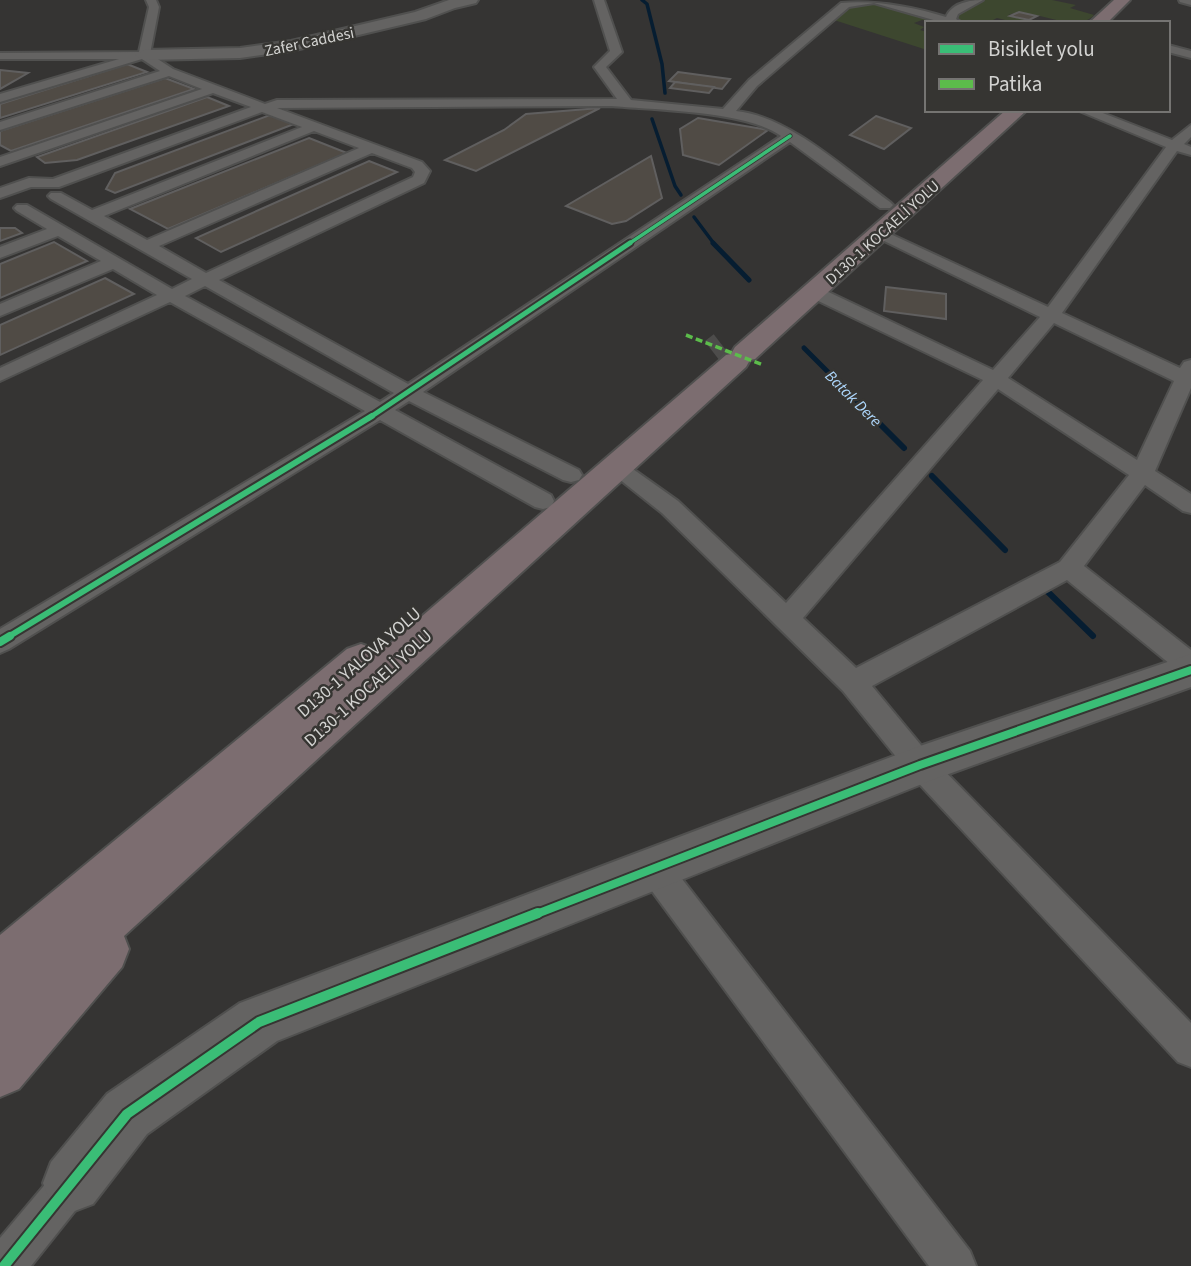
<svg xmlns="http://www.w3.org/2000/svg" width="1191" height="1266" font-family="'Source Sans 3',sans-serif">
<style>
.green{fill:#3d472f}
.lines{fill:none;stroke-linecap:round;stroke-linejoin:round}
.stream-far2{stroke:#061d31;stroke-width:3.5}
.stream-far1{stroke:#061d31;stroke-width:5}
.stream{stroke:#061d31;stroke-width:6}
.building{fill:#504b45;stroke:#605f5f;stroke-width:2}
.highway-tunnel{stroke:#4d4c4b;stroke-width:27;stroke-dasharray:27 13;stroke-linecap:butt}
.street-casing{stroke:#50504f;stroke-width:4}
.secondary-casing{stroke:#50504f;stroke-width:4}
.highway-casing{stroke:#50504f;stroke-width:4}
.street{fill:#646362;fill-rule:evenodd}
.secondary{fill:#646362;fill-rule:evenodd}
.highway{fill:#7c6d70;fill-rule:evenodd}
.quiet{stroke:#5cbc4b;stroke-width:3.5;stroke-dasharray:7 3.5;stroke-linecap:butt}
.cycleway-far4-casing{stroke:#363532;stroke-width:5}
.cycleway-far3-casing{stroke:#363532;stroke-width:9}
.cycleway-far2-casing{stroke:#363532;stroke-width:10}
.cycleway-far1-casing{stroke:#363532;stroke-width:12}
.cycleway-casing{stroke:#363532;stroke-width:14}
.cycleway-far4{stroke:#3abd76;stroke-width:3.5}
.cycleway-far3{stroke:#3abd76;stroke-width:5}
.cycleway-far2{stroke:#3abd76;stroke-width:6}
.cycleway-far1{stroke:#3abd76;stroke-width:8}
.cycleway{stroke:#3abd76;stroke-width:10}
.labels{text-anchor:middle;stroke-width:5;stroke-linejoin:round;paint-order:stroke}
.far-street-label{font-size:16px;fill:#d3d3d1;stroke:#363532}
.far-water-label{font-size:16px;font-style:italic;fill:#aed7fc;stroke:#363532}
.street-label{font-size:18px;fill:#d3d3d1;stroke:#363532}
</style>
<rect width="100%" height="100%" fill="#353433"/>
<g class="green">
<path d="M982,0H1052L1076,5L1070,8L1094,15C1075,36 1032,5 1008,15L1039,23H1017L997,18L987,23H966L954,17L962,9Z"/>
<path d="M864,3L882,4L952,23L922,20L914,23L924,27L920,30L927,32V50L834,20L839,12Z"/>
</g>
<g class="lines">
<g class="stream-far2">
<path d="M642,0L647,4L662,64L665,93"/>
<path d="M652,119L675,186L681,195"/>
<path d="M694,217L715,245"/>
</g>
<g class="stream-far1">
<path d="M713,243L749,280"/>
<path d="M804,348L874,418"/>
</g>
<g class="stream">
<path d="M872,416L904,448"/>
<path d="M932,476L1005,550"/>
<path d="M1048,592L1093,636"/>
</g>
</g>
<g class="building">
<path d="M1019,12L1037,16L1029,20L1010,16Z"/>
<path d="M127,64L147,72L0,118V104Z"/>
<path d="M0,70L28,73L0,89Z"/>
<path d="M678,72L730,79L722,89L669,81Z"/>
<path d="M165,78L194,89L11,151L0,145V131Z"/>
<path d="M675,82L714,87L709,93L670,88Z"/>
<path d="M207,97L229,106L77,160L45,163L37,157Z"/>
<path d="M600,108L476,171L445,160L504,130L526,114Z"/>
<path d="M270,115L294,124L115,193L106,189L115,173Z"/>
<path d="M876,116L911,128L884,149L850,135Z"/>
<path d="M698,118L768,130L719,165L683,155L680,129Z"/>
<path d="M309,138L347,153L168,229L130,209Z"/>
<path d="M651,156L662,198L626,221L612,224L566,206Z"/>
<path d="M369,161L397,172L221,252L196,238Z"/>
<path d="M0,228H15L22,233L0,241Z"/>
<path d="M54,242L87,261L0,298V264Z"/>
<path d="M105,278L134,294L0,355V325Z"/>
<path d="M886,287L946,294V319L884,311Z"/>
</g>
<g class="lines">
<path class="highway-tunnel" d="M713,352L722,345"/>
<defs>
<g id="street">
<path d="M146,0H156L159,7L150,54L173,69L265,104L277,100L617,99L594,67L610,51L594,0H604L622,52L606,67L631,100L723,109L749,80L841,3C876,0 913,7 946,17C952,3 970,0 983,0L958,14L956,19L962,23H944L874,3L849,7L757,86L736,111C789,116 847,171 890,202L893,205L890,208H880L790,142L423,392L579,470L582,475L579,480L571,482L563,480L409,401L395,410L551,495L554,501L551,507L543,509L535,507L380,420L9,649L0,653V629L365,411L170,302L0,381V368L157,295L113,269L0,316V304L101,261L58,236L0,258V247L47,229L17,211L14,208L17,205H27L172,289L192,279L51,199L48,196L51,193H61L92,210L302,127L262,112L59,187H31L0,198V188L29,178L53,179L251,107L213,93L0,166V157L202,89L169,76L0,130V122L160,71L142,59L0,102V94L119,59H0V53L139,52L149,7ZM611,106C655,110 747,111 781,136L408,384L219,280L424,183L430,171L422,162L277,108ZM314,131L359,148L147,240L104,216ZM372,153L412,168L415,172L413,177L206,273L159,246ZM205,286L394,393L380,402L185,296Z"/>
<path d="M1179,0H1191V5L1180,2Z"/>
<path d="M1168,45L1191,51V58L1168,52Z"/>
<path d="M1077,110H1095L1172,140L1191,125V137L1184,144L1191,147V155L1177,151L1062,313L1180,368L1184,362L1191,360V388L1155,471L1191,494V513L1183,511L1145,485L1084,566L1191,650V676L1181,673L1067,580L872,686L930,756L1191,1023V1067L1178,1062L910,774L843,691L662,513L604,467L607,462L615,460L623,462L678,501L786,603L983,380L808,296L805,292L814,287L820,288L993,370L1040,317L872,235L874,232H886L1048,307L1166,147ZM1054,323L1174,381L1137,460L1008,378ZM998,389L1129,475L1060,562L856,668L803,618Z"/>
<path d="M654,852L665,857L970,1251L976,1266H929L643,879L638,868L643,857Z"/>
<path d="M72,1163L86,1169L92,1183L86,1197L31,1266H0V1238L58,1169Z"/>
</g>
<g id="secondary">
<path d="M449,0H478L476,3L455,8L426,19L291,51L240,58L144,60L135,55L144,50L240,48L291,41L415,12Z"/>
<path d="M1191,654V687L932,780L277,1041L147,1134L93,1204L72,1212L51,1204L43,1183L51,1162L107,1094L240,1003L920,746Z"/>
</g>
<g id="highway">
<path d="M1114,0H1130L1107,23H1089Z"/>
<path d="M1006,110H1027L755,359L750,360L746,367L124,936L129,949L122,967L19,1089L0,1097V935L347,649L361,644L375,649L378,654L726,355L731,354L735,347Z"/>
</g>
</defs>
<use href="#street" class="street-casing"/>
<use href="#secondary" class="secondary-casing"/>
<use href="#highway" class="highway-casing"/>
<use href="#street" class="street"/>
<use href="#secondary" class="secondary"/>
<use href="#highway" class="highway"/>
<path class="quiet" d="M686,335L763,365"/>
<defs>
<path id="cycleway-far4" d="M627,245L790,136"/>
<path id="cycleway-far3" d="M369,418L630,243"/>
<path id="cycleway-far2" d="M8,637L372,416"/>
<g id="cycleway-far1">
<path d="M0,642L10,636"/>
<path d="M534,915L920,765L1191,670"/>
</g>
<path id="cycleway" d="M4,1266L127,1114L259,1022L538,913"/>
</defs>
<use href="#cycleway-far4" class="cycleway-far4-casing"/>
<use href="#cycleway-far3" class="cycleway-far3-casing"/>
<use href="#cycleway-far2" class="cycleway-far2-casing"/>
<use href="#cycleway-far1" class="cycleway-far1-casing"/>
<use href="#cycleway" class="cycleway-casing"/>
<use href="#cycleway-far4" class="cycleway-far4"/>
<use href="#cycleway-far3" class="cycleway-far3"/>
<use href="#cycleway-far2" class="cycleway-far2"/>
<use href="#cycleway-far1" class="cycleway-far1"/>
<use href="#cycleway" class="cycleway"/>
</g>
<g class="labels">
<g class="far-street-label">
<text transform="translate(309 41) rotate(-12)" y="6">Zafer Caddesi</text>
<text transform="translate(882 232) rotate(-42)" y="6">D130-1 KOCAELİ YOLU</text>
</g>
<g class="far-water-label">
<text transform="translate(854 398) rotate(45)" y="6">Batak Dere</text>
</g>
<g class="street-label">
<text transform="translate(359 662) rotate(-41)" y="6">D130-1 YALOVA YOLU</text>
<text transform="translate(368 688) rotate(-42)" y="6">D130-1 KOCAELİ YOLU</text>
</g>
</g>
<rect x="925" y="21" width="245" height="91" fill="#363532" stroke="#757472" stroke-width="2"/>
<rect x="939" y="44" width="35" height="10" fill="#3abd76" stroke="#757472" stroke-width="2"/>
<text x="988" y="56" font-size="21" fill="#d3d3d1">Bisiklet yolu</text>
<rect x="939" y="79" width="35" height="10" fill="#5cbc4b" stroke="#757472" stroke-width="2"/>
<text x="988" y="91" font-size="21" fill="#d3d3d1">Patika</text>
</svg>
